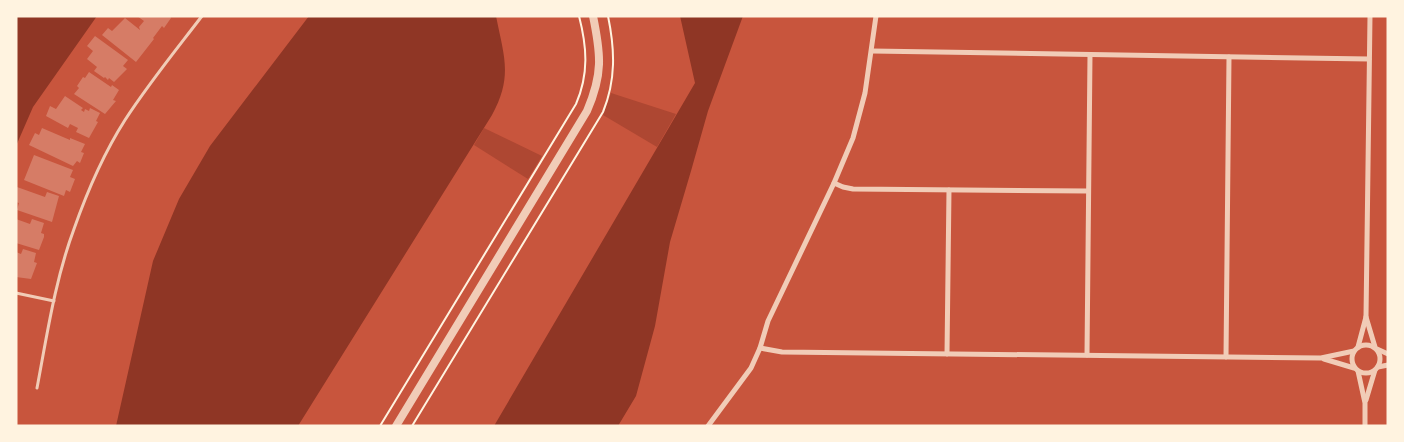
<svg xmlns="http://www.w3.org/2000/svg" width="1404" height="442" font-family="Helvetica,sans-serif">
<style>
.green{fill:#ae4732}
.water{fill:#8f3625}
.building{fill:#d67c66}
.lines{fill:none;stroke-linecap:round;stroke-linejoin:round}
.path{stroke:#fff3e0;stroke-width:2}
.service{stroke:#f1ccb7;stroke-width:3}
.minor{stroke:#f1ccb7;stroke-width:5}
.tertiary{stroke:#f1ccb7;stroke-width:8}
</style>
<rect width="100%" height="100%" fill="#c8553d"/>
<g class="green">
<path d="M611,93L676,114L657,147L603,115Z"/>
<path d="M484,128L542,156L528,179L474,145Z"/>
</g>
<g class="water">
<path d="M16,16H97L33,107L16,146Z"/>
<path d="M309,16H496C504,57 513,76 492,115L298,426H116L153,261L179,199L210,146Z"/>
<path d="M680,16H743L708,111L691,171L670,242L655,326L636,396L618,426H494L695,83Z"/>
</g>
<g class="building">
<path d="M137,16H170L171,18L164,28L162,26L153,38L154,39L136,62L102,35L108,28L112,31L125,18L140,30L139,27L144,21Z"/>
<path d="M95,36L128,60L123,66L127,69L114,82L109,78L108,80L105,77L104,78L94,71L97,67L87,59L93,51L87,46Z"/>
<path d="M89,72L111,87L112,85L119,90L113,100L116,101L105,114L74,94L79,88L77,86L83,77L85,78Z"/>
<path d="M65,96L83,108L81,110L84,112L85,109L89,111L90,108L100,113L96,121L98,122L89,138L76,132L78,128L70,124L68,128L46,116L50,106L56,109Z"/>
<path d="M42,128L70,140V138L85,144L81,152L84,153L80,163L77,161L73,166L29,145L35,133L39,135Z"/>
<path d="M34,155L73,170L70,177L75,179L70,192L66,190L64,196L24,180Z"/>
<path d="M17,187L45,197L47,192L59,196L52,222L17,210L19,203L16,202Z"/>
<path d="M16,219L30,224L32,219L44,223L41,233L44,234V237L39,250L16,243Z"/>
<path d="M23,249L36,253L34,262L37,263L31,279L16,277V252L21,254Z"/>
</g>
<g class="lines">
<g class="path">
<path d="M380,426L576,104C589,74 587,47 579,16"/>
<path d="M412,426L603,112C616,80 615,50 608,16"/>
</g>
<g class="service">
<path d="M16,293L54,301"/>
<path d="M37,388C47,335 55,280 74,229C87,192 104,153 125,120C149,83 176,50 202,16"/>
</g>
<g class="minor">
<path d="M872,51L1369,59"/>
<path d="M834,183L843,187L853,189L1088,191"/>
<path d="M1366,317L1375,347"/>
<circle cx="1366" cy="359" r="14"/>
<path d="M1358,347L1366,317L1370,16"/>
<path d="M760,348L782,352L1321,358L1354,351"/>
<path d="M1377,349L1388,354"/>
<path d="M947,354L949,190"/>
<path d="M1087,355L1090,55"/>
<path d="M1226,357L1229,57"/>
<path d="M1324,359L1354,368"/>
<path d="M1378,367L1388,365"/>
<path d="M1358,371L1365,403V426"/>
<path d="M1366,400L1375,370"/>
<path d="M708,426L751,368L760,348L768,321L834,183L853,138L865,93L876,16"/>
</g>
<path class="tertiary" d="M396,426L587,111C603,74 601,55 593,16"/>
</g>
<rect width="1404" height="442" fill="none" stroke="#fff3e0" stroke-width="35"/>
</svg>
